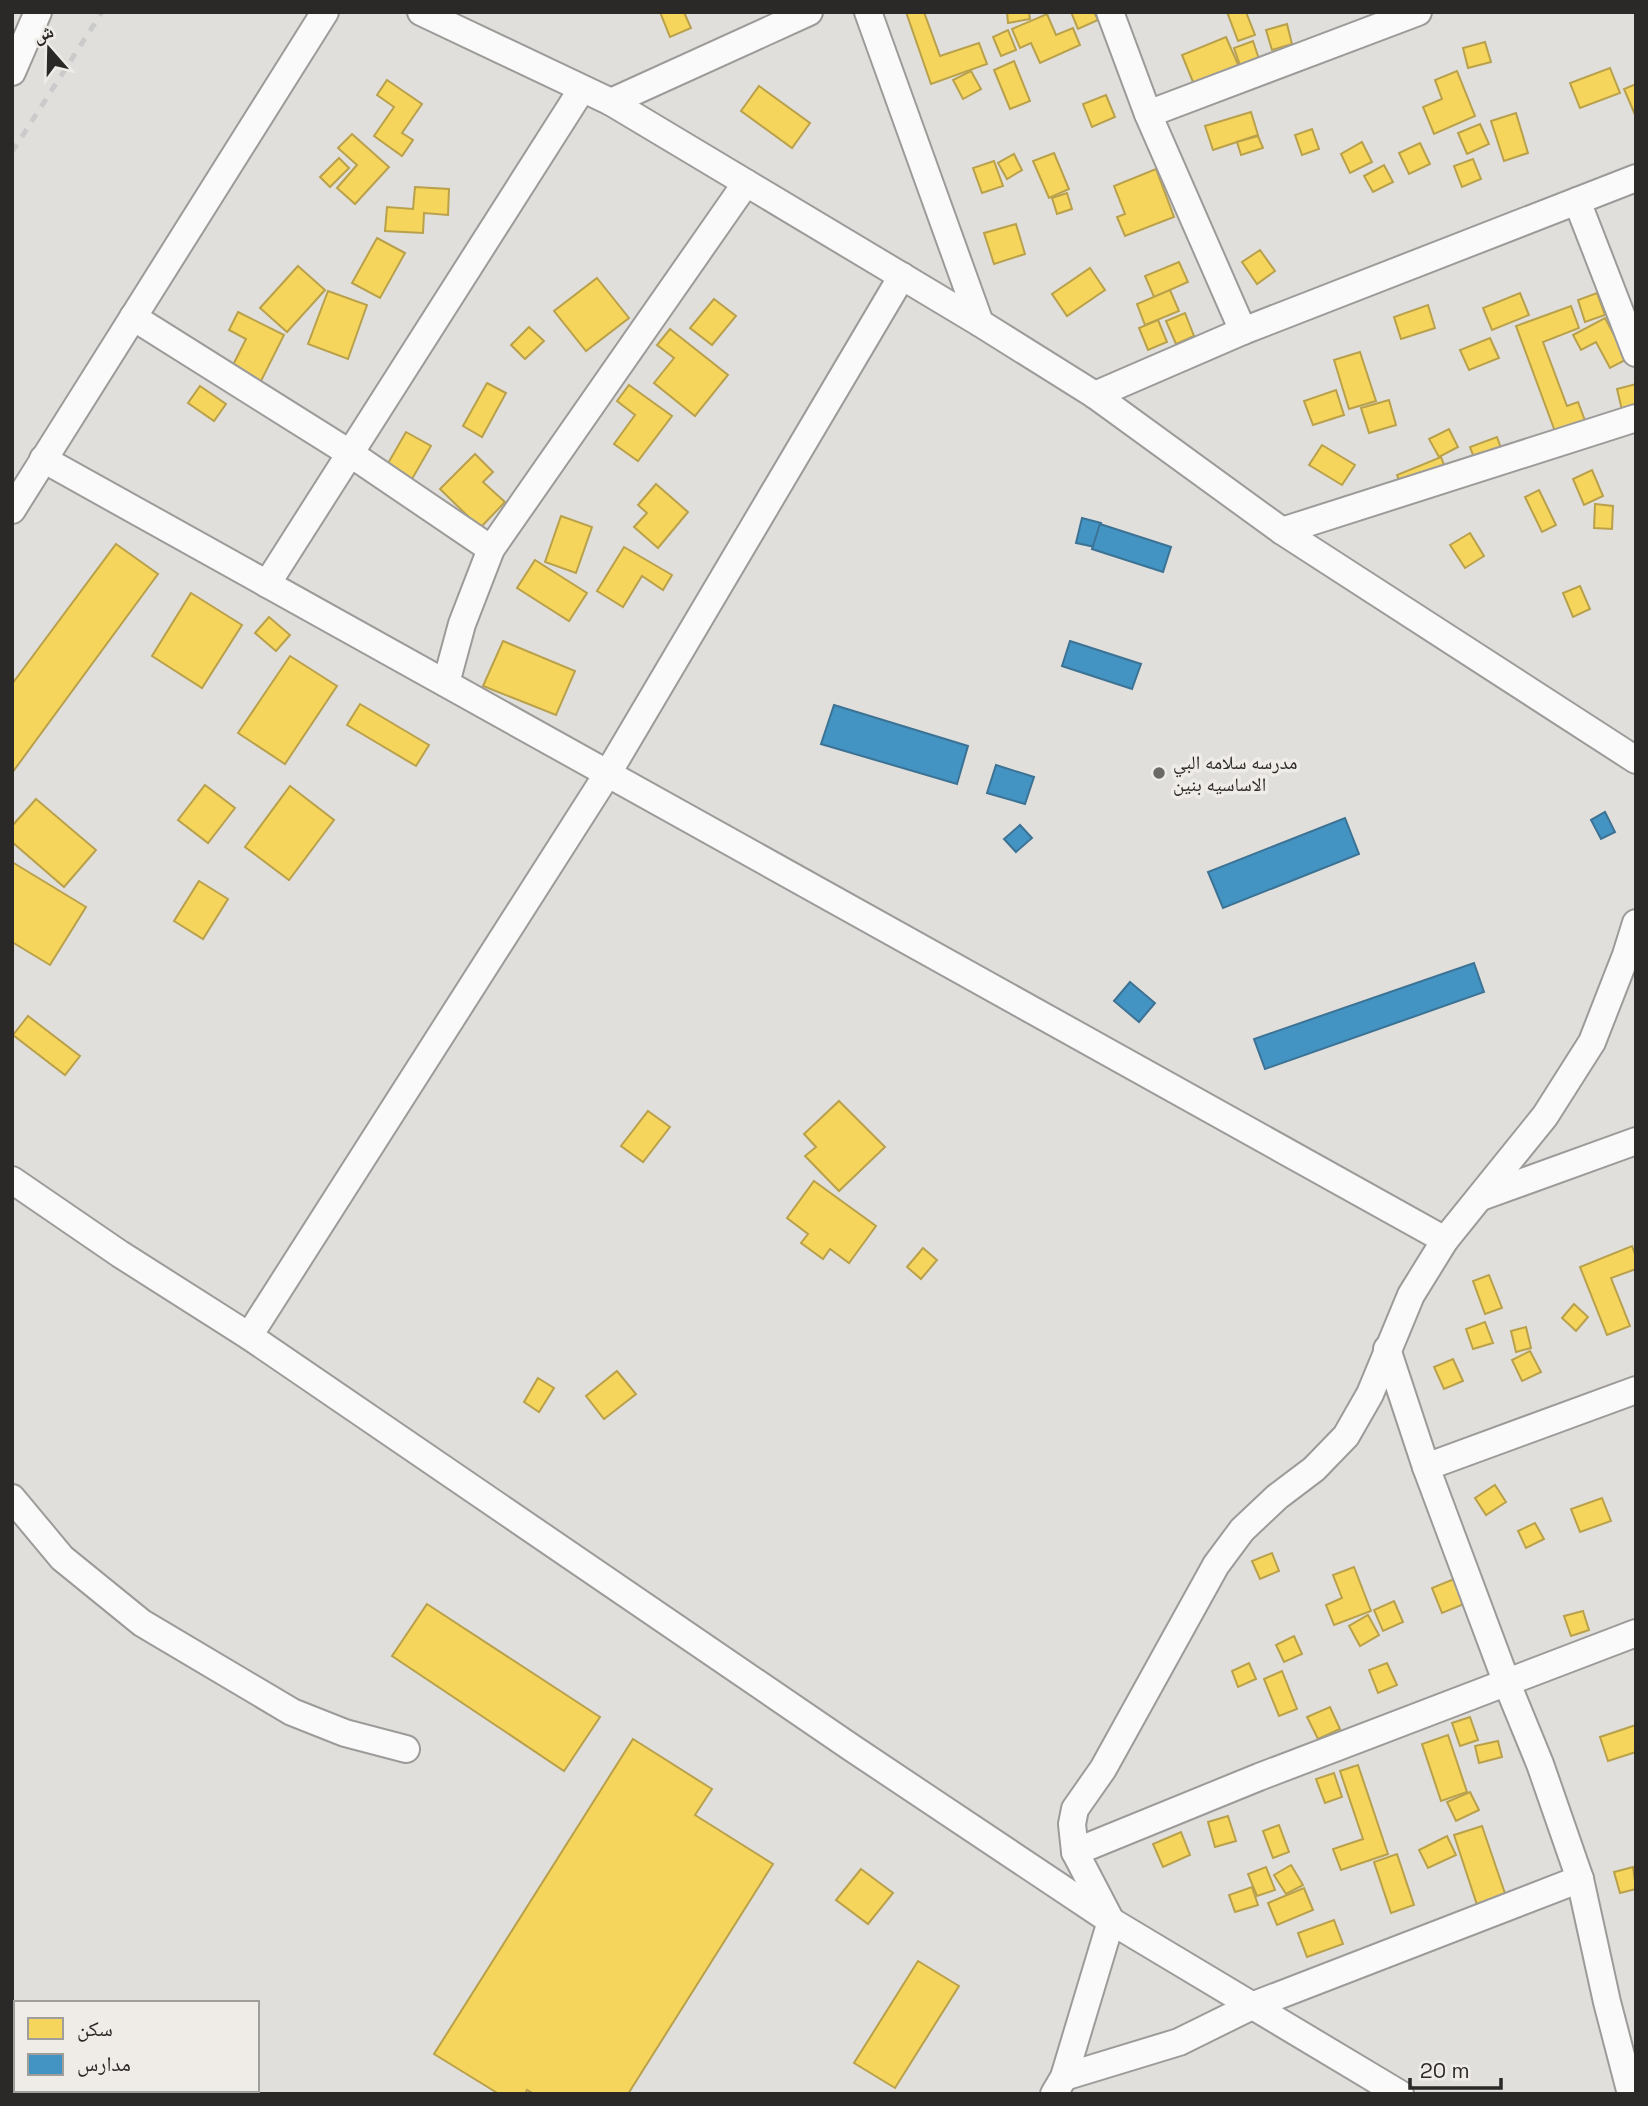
<svg xmlns="http://www.w3.org/2000/svg" width="1648" height="2106" font-family="'Space Grotesk','Noto Naskh Arabic',sans-serif">
<style>
.homes{fill:#f6d55c;stroke:#b9a14c;stroke-width:2}
.schools{fill:#4393c3;stroke:#3c7394;stroke-width:2}
.lines{fill:none;stroke-linecap:round;stroke-linejoin:round}
.minor-casing{stroke:#9d9b99;stroke-width:30}
.minor{stroke:#fafafa;stroke-width:26}
.rail{stroke:#cccbcb;stroke-width:5;stroke-dasharray:9 9;stroke-linecap:butt}
.poi-dot{fill:#6a6966;stroke:#efece8;stroke-width:2.5}
.labels{text-anchor:middle;stroke-width:7;stroke-linejoin:round;paint-order:stroke}
.poi-label{font-size:19px;fill:#2a2927;stroke:#efece8;text-anchor:start}
</style>
<rect width="100%" height="100%" fill="#e1dfdc"/>
<g class="homes">
<path d="M660,12H684L691,28L670,37Z"/>
<path d="M906,12H924L940,56L979,43L987,64L931,84Z"/>
<path d="M1007,12H1029L1030,19L1008,23Z"/>
<path d="M1071,12H1094L1098,20L1078,29Z"/>
<path d="M1227,12H1246L1255,35L1238,41Z"/>
<path d="M1047,14L1056,35L1073,28L1080,45L1040,63L1031,43L1020,48L1012,29Z"/>
<path d="M1287,24L1292,44L1272,50L1266,30Z"/>
<path d="M1008,30L1016,50L1001,56L993,37Z"/>
<path d="M1226,37L1240,69L1195,87L1182,55Z"/>
<path d="M1253,41L1261,65L1242,71L1234,48Z"/>
<path d="M1485,42L1491,62L1468,68L1463,48Z"/>
<path d="M1014,61L1030,101L1010,109L994,70Z"/>
<path d="M1610,68L1620,93L1580,108L1570,83Z"/>
<path d="M971,71L981,89L963,99L953,80Z"/>
<path d="M1457,71L1475,116L1434,134L1423,107L1442,99L1435,80Z"/>
<path d="M387,80L422,104L402,133L413,140L402,156L374,136L394,107L377,95Z"/>
<path d="M1636,84V117L1624,89Z"/>
<path d="M759,86L810,123L792,148L741,111Z"/>
<path d="M1106,95L1115,117L1092,127L1083,104Z"/>
<path d="M1251,112L1258,135L1213,150L1205,126Z"/>
<path d="M1516,113L1528,153L1504,161L1491,121Z"/>
<path d="M1480,124L1489,144L1467,154L1458,133Z"/>
<path d="M1312,129L1319,149L1302,155L1295,135Z"/>
<path d="M352,134L389,167L355,204L337,188L357,165L338,148Z"/>
<path d="M1258,136L1263,148L1241,155L1237,142Z"/>
<path d="M1362,142L1372,162L1350,173L1341,154Z"/>
<path d="M1420,143L1430,164L1409,174L1399,153Z"/>
<path d="M1054,153L1069,189L1049,198L1033,161Z"/>
<path d="M1014,154L1022,170L1007,179L998,163Z"/>
<path d="M339,158L349,168L330,187L320,177Z"/>
<path d="M1473,159L1481,179L1462,187L1454,166Z"/>
<path d="M994,161L1003,186L982,193L973,168Z"/>
<path d="M1384,165L1393,182L1373,192L1364,176Z"/>
<path d="M1156,169L1174,217L1125,236L1117,217L1125,214L1114,186Z"/>
<path d="M415,187L449,189L448,215L424,213L423,233L385,231L387,207L413,209Z"/>
<path d="M1067,193L1072,209L1057,214L1052,198Z"/>
<path d="M1016,224L1025,254L994,264L984,233Z"/>
<path d="M377,238L405,253L380,298L352,283Z"/>
<path d="M1260,250L1275,271L1257,284L1242,262Z"/>
<path d="M1179,262L1188,282L1154,297L1145,276Z"/>
<path d="M298,266L325,290L287,332L260,308Z"/>
<path d="M1090,268L1105,290L1067,316L1052,294Z"/>
<path d="M597,278L629,318L586,351L554,311Z"/>
<path d="M1170,290L1179,311L1145,325L1137,304Z"/>
<path d="M328,291L367,305L348,359L308,344Z"/>
<path d="M1520,293L1529,315L1492,330L1483,308Z"/>
<path d="M1597,293L1605,315L1585,322L1578,300Z"/>
<path d="M714,299L736,316L712,345L690,328Z"/>
<path d="M1428,305L1435,328L1401,339L1394,317Z"/>
<path d="M1571,306L1579,328L1543,342L1567,406L1578,402L1587,426L1557,437L1516,326Z"/>
<path d="M238,312L284,335L258,387L229,373L246,339L229,330Z"/>
<path d="M1185,313L1194,336L1176,344L1166,321Z"/>
<path d="M1605,318L1627,359L1610,368L1596,342L1581,350L1573,335Z"/>
<path d="M1158,320L1167,342L1148,350L1139,328Z"/>
<path d="M529,327L544,341L525,359L511,345Z"/>
<path d="M670,329L728,375L695,416L654,383L674,358L657,345Z"/>
<path d="M1490,338L1499,358L1469,370L1460,350Z"/>
<path d="M1360,352L1376,401L1349,409L1334,360Z"/>
<path d="M487,383L506,393L482,437L463,426Z"/>
<path d="M1636,384V406L1622,410L1617,389Z"/>
<path d="M629,385L672,416L638,461L614,444L635,415L617,401Z"/>
<path d="M200,386L226,404L214,421L188,403Z"/>
<path d="M1336,390L1344,415L1313,425L1304,401Z"/>
<path d="M1389,400L1396,425L1369,433L1361,408Z"/>
<path d="M1449,429L1458,447L1439,457L1429,439Z"/>
<path d="M406,432L431,446L412,479L387,465Z"/>
<path d="M1497,437L1506,462L1479,471L1470,447Z"/>
<path d="M1322,445L1355,465L1342,485L1309,465Z"/>
<path d="M475,454L493,472L483,482L505,502L480,528L440,489Z"/>
<path d="M1441,457L1448,475L1404,493L1397,475Z"/>
<path d="M1592,470L1603,496L1584,505L1573,479Z"/>
<path d="M656,484L688,512L658,548L634,527L647,513L638,505Z"/>
<path d="M1539,490L1556,525L1542,532L1525,497Z"/>
<path d="M1595,504L1613,506L1612,529L1594,528Z"/>
<path d="M561,516L592,527L576,573L545,562Z"/>
<path d="M1470,533L1484,556L1465,568L1450,545Z"/>
<path d="M116,544L158,574L12,773V684Z"/>
<path d="M624,547L672,575L663,590L642,576L623,607L597,591Z"/>
<path d="M535,560L587,593L569,621L517,588Z"/>
<path d="M1580,586L1590,609L1573,617L1563,593Z"/>
<path d="M191,593L242,625L202,688L152,656Z"/>
<path d="M269,617L290,635L276,651L255,633Z"/>
<path d="M503,641L575,671L556,715L483,686Z"/>
<path d="M290,656L337,686L285,764L238,733Z"/>
<path d="M360,704L429,745L416,766L347,725Z"/>
<path d="M205,785L235,808L208,843L178,820Z"/>
<path d="M290,786L334,820L289,880L245,847Z"/>
<path d="M36,799L96,850L64,887L12,842V826Z"/>
<path d="M12,862L86,907L50,965L12,942Z"/>
<path d="M199,881L228,899L203,939L174,921Z"/>
<path d="M28,1016L80,1056L65,1075L13,1035Z"/>
<path d="M839,1101L885,1147L839,1191L805,1156L816,1147L804,1134Z"/>
<path d="M648,1111L670,1127L643,1162L621,1146Z"/>
<path d="M814,1181L876,1226L849,1263L830,1249L823,1259L801,1243L808,1234L787,1218Z"/>
<path d="M1632,1246L1636,1257V1269L1611,1278L1630,1326L1607,1335L1580,1267Z"/>
<path d="M923,1248L937,1260L921,1279L907,1267Z"/>
<path d="M1489,1275L1502,1308L1485,1314L1473,1281Z"/>
<path d="M1574,1304L1588,1317L1576,1331L1562,1318Z"/>
<path d="M1485,1322L1493,1343L1473,1349L1466,1329Z"/>
<path d="M1526,1327L1531,1348L1516,1352L1511,1331Z"/>
<path d="M1530,1351L1541,1372L1522,1381L1512,1360Z"/>
<path d="M1453,1359L1463,1381L1444,1389L1434,1367Z"/>
<path d="M617,1371L636,1394L604,1419L586,1396Z"/>
<path d="M538,1378L554,1388L539,1412L524,1402Z"/>
<path d="M1495,1485L1506,1502L1486,1515L1475,1498Z"/>
<path d="M1602,1498L1611,1521L1580,1532L1571,1509Z"/>
<path d="M1535,1523L1544,1539L1526,1548L1518,1531Z"/>
<path d="M1272,1553L1279,1571L1260,1579L1252,1561Z"/>
<path d="M1354,1567L1371,1611L1334,1625L1326,1605L1342,1598L1333,1575Z"/>
<path d="M1454,1579L1464,1604L1442,1613L1432,1588Z"/>
<path d="M1394,1601L1403,1622L1383,1631L1374,1610Z"/>
<path d="M427,1604L600,1717L564,1771L392,1656Z"/>
<path d="M1583,1611L1589,1630L1571,1636L1564,1616Z"/>
<path d="M1368,1615L1379,1635L1360,1646L1349,1626Z"/>
<path d="M1294,1636L1302,1654L1284,1662L1276,1645Z"/>
<path d="M1249,1663L1256,1679L1238,1687L1232,1671Z"/>
<path d="M1387,1663L1397,1685L1378,1693L1369,1670Z"/>
<path d="M1282,1671L1297,1709L1279,1716L1264,1679Z"/>
<path d="M1330,1707L1340,1729L1318,1739L1307,1717Z"/>
<path d="M1470,1717L1478,1740L1460,1746L1452,1723Z"/>
<path d="M1636,1725V1752L1608,1761L1600,1737Z"/>
<path d="M1448,1735L1467,1792L1441,1801L1422,1744Z"/>
<path d="M633,1739L712,1789L695,1815L773,1864L628,2094H534L527,2090L525,2094H499L434,2054Z"/>
<path d="M1498,1741L1502,1757L1479,1763L1475,1746Z"/>
<path d="M1358,1765L1388,1854L1341,1870L1333,1849L1363,1839L1340,1771Z"/>
<path d="M1334,1773L1342,1797L1325,1803L1316,1779Z"/>
<path d="M1470,1792L1479,1810L1456,1821L1447,1802Z"/>
<path d="M1228,1816L1236,1841L1215,1847L1208,1822Z"/>
<path d="M1279,1825L1289,1852L1273,1858L1263,1831Z"/>
<path d="M1482,1826L1510,1908L1481,1917L1454,1835Z"/>
<path d="M1181,1832L1190,1855L1163,1867L1153,1844Z"/>
<path d="M1447,1836L1456,1855L1428,1868L1419,1850Z"/>
<path d="M1397,1854L1414,1905L1391,1913L1374,1862Z"/>
<path d="M1291,1865L1303,1885L1286,1894L1274,1875Z"/>
<path d="M1266,1867L1275,1890L1257,1896L1248,1874Z"/>
<path d="M1633,1867L1636,1889L1620,1893L1614,1872Z"/>
<path d="M861,1869L893,1893L868,1924L836,1900Z"/>
<path d="M1252,1887L1258,1905L1235,1912L1229,1895Z"/>
<path d="M1304,1888L1313,1910L1277,1925L1268,1903Z"/>
<path d="M1334,1920L1343,1944L1307,1957L1298,1933Z"/>
<path d="M918,1961L959,1986L895,2088L854,2063Z"/>
</g>
<g class="schools">
<path d="M1082,518L1101,523L1095,547L1076,543Z"/>
<path d="M1100,524L1171,547L1163,572L1092,549Z"/>
<path d="M1070,641L1141,664L1132,689L1062,666Z"/>
<path d="M834,705L968,746L957,784L821,744Z"/>
<path d="M996,765L1034,777L1025,804L987,793Z"/>
<path d="M1605,812L1615,832L1601,839L1591,820Z"/>
<path d="M1345,818L1359,854L1223,908L1208,872Z"/>
<path d="M1020,825L1032,838L1016,852L1004,839Z"/>
<path d="M1474,963L1484,992L1265,1069L1254,1039Z"/>
<path d="M1130,982L1155,1003L1139,1022L1114,1001Z"/>
</g>
<g class="lines">
<defs>
<g id="minor">
<path d="M421,12L611,102L980,323L1095,395L1282,531L1636,760"/>
<path d="M868,12L980,323"/>
<path d="M1110,12L1148,114L1243,331"/>
<path d="M12,72L38,12"/>
<path d="M611,102L809,12"/>
<path d="M1148,114L1418,12"/>
<path d="M1577,201L1636,353"/>
<path d="M133,317L351,454L491,549"/>
<path d="M1095,395L1243,331L1636,178"/>
<path d="M43,459L1445,1240"/>
<path d="M12,510L325,12"/>
<path d="M1282,531L1636,418"/>
<path d="M267,584L582,89"/>
<path d="M446,683L462,624L491,549L746,183"/>
<path d="M12,1180L120,1254L249,1336L852,1748L1111,1921L1400,2094"/>
<path d="M1481,1197L1636,1141"/>
<path d="M249,1336L608,773L902,276"/>
<path d="M1387,1349L1426,1467L1506,1681L1540,1764L1580,1879L1607,2002L1631,2094"/>
<path d="M1426,1467L1636,1390"/>
<path d="M12,1498L62,1558L142,1623L292,1712L345,1733L406,1749"/>
<path d="M1075,1852L1259,1777L1636,1633"/>
<path d="M1064,2077L1179,2042L1254,2005L1580,1879"/>
<path d="M1054,2094L1064,2077L1111,1921L1075,1852L1072,1824L1075,1809L1103,1769L1216,1565L1242,1530L1277,1497L1314,1469L1346,1436L1370,1394L1411,1295L1445,1240L1545,1116L1592,1042L1626,955L1636,923"/>
</g>
</defs>
<use href="#minor" class="minor-casing"/>
<use href="#minor" class="minor"/>
<path class="rail" d="M12,152L102,12"/>
</g>
<circle class="poi-dot" cx="1159" cy="773" r="7"/>
<g class="labels">
<g class="poi-label">
<text x="1173" y="769">مدرسه سلامه البي<tspan x="1173" dy="22">الاساسيه بنين</tspan></text>
</g>
</g>
<rect width="1648" height="2106" fill="none" stroke="#2a2927" stroke-width="28"/>
<rect x="14" y="2001" width="245" height="91" fill="#efece8" stroke="#a09e9b" stroke-width="2"/>
<rect x="28" y="2018" width="35" height="21" fill="#f6d55c" stroke="#a09e9b" stroke-width="2"/>
<text x="77" y="2036" font-size="21" fill="#2a2927">سكن</text>
<rect x="28" y="2054" width="35" height="21" fill="#4393c3" stroke="#a09e9b" stroke-width="2"/>
<text x="77" y="2071" font-size="21" fill="#2a2927">مدارس</text>
<g transform="translate(49 49) rotate(340)" stroke="#efece8" stroke-width="5" paint-order="stroke">
<path d="M0-5L12 26L0 18L-12 26Z" fill="#2a2927"/>
<text y="-10" font-size="19" font-weight="bold" text-anchor="middle" fill="#2a2927">ش</text>
</g>
<path d="M1410 2078v10h91v-10" fill="none" stroke="#2a2927" stroke-width="3.5"/>
<text x="1420" y="2078" font-size="21" fill="#2a2927" stroke="#efece8" stroke-width="5" paint-order="stroke">20 m</text>
</svg>
